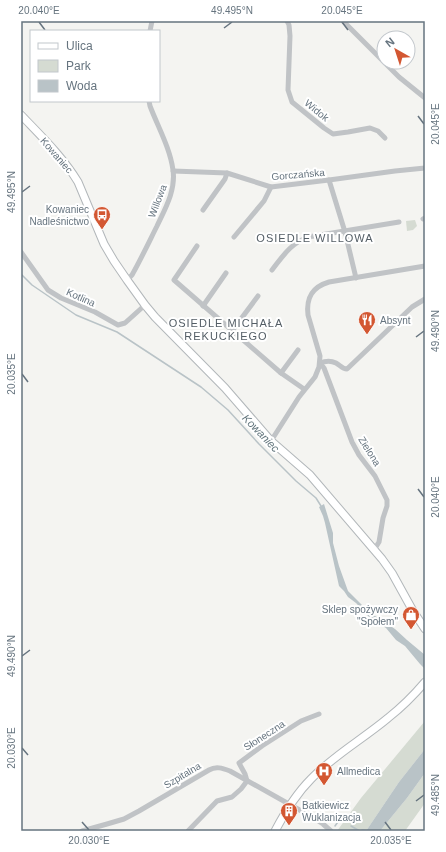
<svg xmlns="http://www.w3.org/2000/svg" width="446" height="852" font-family="Helvetica,sans-serif">
<style>
.green{fill:#d5dbd2}
.water{fill:#b9c3c7}
.lines{fill:none;stroke-linecap:round;stroke-linejoin:round}
.stream{stroke:#b9c3c7;stroke-width:1.5}
.secondary-casing{stroke:#b2b7ba;stroke-width:9}
.street{stroke:#c0c3c6;stroke-width:5}
.secondary{stroke:#fff;stroke-width:7}
.ticks{fill:none;stroke:#66747f;stroke-width:1.5}
.labels{text-anchor:middle;stroke-width:4;stroke-linejoin:round;paint-order:stroke}
.street-label{font-size:10px;fill:#66747f;stroke:#fff}
.poi-label{font-size:10px;fill:#66747f;stroke:#fff;text-anchor:start}
.neighbourhood-label{font-size:11px;letter-spacing:1px;fill:#535d65;stroke:#fff}
.water-label{font-size:11px;font-style:italic;fill:#62757c;stroke:#fff}
.neatline{fill:none;stroke:#66747f;stroke-width:1.5}
.ticks-label{font-size:10px;text-anchor:middle;fill:#66747f}
</style>
<rect width="100%" height="100%" fill="#f4f4f1"/>
<g class="green">
<path d="M415,220L417,226L413,230L407,231L406,221Z"/>
<path d="M425,721V749L399,782L366,831H337L361,798Z"/>
<path d="M425,773V803L405,831H380L407,798Z"/>
</g>
<g class="water">
<path d="M324,504L333,533V543L339,566L348,591L369,612L395,629L407,640L425,655V669L420,664L405,646L396,640L386,628L370,618L356,603L348,597L344,591L339,586L325,523L323,516L319,507Z"/>
<path d="M425,749V773L407,798L380,831H366L399,782Z"/>
</g>
<g class="lines">
<g class="stream">
<path d="M21,274L32,285L76,315L117,332L201,387L228,410L259,444L296,481L316,498L321,506"/>
<path d="M335,826L342,816"/>
<path d="M351,826L358,830"/>
<path d="M362,830L371,831"/>
<path d="M344,831L358,830"/>
</g>
<defs>
<g id="secondary">
<path d="M21,115C41,136 63,157 78,182L104,244L114,261L127,280L145,305L155,317L225,388L271,441L310,475L382,559L392,573L413,611L425,629"/>
<path d="M275,831C285,812 296,794 311,779C334,755 363,739 388,718C402,707 414,695 425,682"/>
</g>
</defs>
<use href="#secondary" class="secondary-casing"/>
<g class="street">
<path d="M287,21L289,25L290,36L288,90L292,102L324,128L333,134L348,132L370,128L378,131L385,138"/>
<path d="M343,21L399,77L425,98"/>
<path d="M150,31L152,21"/>
<path d="M173,171L227,173L271,187L329,180L395,171L425,168"/>
<path d="M329,180L345,232L356,278"/>
<path d="M203,210L225,179L227,173"/>
<path d="M423,219L425,218"/>
<path d="M234,237L264,201L271,187"/>
<path d="M197,246L174,280L281,373L304,389"/>
<path d="M21,252L48,290L61,298L95,312L118,325L125,323L145,305"/>
<path d="M272,270C283,256 290,244 308,237L399,222"/>
<path d="M127,280L132,275C141,259 149,242 157,226C165,209 176,190 173,170C170,148 158,127 150,106L149,101"/>
<path d="M203,306L226,273"/>
<path d="M232,331L258,296"/>
<path d="M320,363L324,368L352,442L359,455L375,476L387,500V506L383,518L379,542L374,550"/>
<path d="M320,363C325,361 330,360 336,363C340,365 342,369 347,369L412,307L425,299"/>
<path d="M281,373L298,350"/>
<path d="M271,441L299,397L315,377L319,367L320,356L308,315C306,298 312,287 329,282L425,266"/>
<path d="M82,831L107,824L124,819L139,811L209,770C216,766 222,768 230,771L312,817L323,824L331,831"/>
<path d="M188,831L217,801L232,797L241,789L247,781L245,774L239,763L262,746L301,721L319,714"/>
</g>
<use href="#secondary" class="secondary"/>
</g>
<path class="ticks" d="M39,22L45,30M342,22L348,30M224,28L232,22M418,116L424,124M22,192L30,186M416,337L424,331M22,374L28,382M418,489L424,497M22,656L30,650M22,748L28,755M416,801L424,795M82,822L89,830M385,822L391,830"/>
<defs>
<symbol id="bus-pin" viewBox="-11 -11 22 30"><path d="M0 17L-7.5 6A9.5 9.5 0 1 1 7.5 6Z" fill="#d35732" stroke="#fff"/><path d="M-5-6H5V4H4V6H2V4H-2V6H-4V4H-5ZM-3.5-4V0h7V-4ZM-3.5 1.2v1.5H-2V1.2ZM2 1.2v1.5H3.5V1.2Z" fill="#fff"/></symbol>
<symbol id="restaurant-pin" viewBox="-11 -11 22 30"><path d="M0 17L-7.5 6A9.5 9.5 0 1 1 7.5 6Z" fill="#d35732" stroke="#fff"/><path d="M-5-6h1v4h1v-4h1v4h1v-4h1v5L-1.5 .5V6h-2V.5L-5-1ZM5-6V6H3V1.5H1.5Q1.5-4 5-6Z" fill="#fff"/></symbol>
<symbol id="shop-pin" viewBox="-11 -11 22 30"><path d="M0 17L-7.5 6A9.5 9.5 0 1 1 7.5 6Z" fill="#d35732" stroke="#fff"/><path d="M-5-2.5h2.3a2.7 3.5 0 0 1 5.4 0H5L5.5 6h-11ZM-1.5-2.5h3a1.5 2.3 0 0 0-3 0Z" fill="#fff"/></symbol>
<symbol id="hospital-pin" viewBox="-11 -11 22 30"><path d="M0 17L-7.5 6A9.5 9.5 0 1 1 7.5 6Z" fill="#d35732" stroke="#fff"/><path d="M-5-5h3v3.5h4V-5h3V5h-3V1.5h-4V5h-3Z" fill="#fff"/></symbol>
<symbol id="building-pin" viewBox="-11 -11 22 30"><path d="M0 17L-7.5 6A9.5 9.5 0 1 1 7.5 6Z" fill="#d35732" stroke="#fff"/><path d="M-4-6H4V6H1V3H-1V6H-4ZM-2.5-4.3h1.7v1.8h-1.7ZM.8-4.3h1.7v1.8H.8ZM-2.5-1h1.7V.8h-1.7ZM.8-1h1.7V.8H.8Z" fill="#fff"/></symbol>
</defs>
<g fill-rule="evenodd">
<use href="#bus-pin" x="92" y="205" width="20" height="27"/>
<use href="#restaurant-pin" x="357" y="310" width="20" height="27"/>
<use href="#shop-pin" x="401" y="605" width="20" height="27"/>
<use href="#hospital-pin" x="314" y="761" width="20" height="27"/>
<use href="#building-pin" x="279" y="801" width="20" height="27"/>
</g>
<g class="labels">
<g class="street-label">
<text transform="translate(317 110) rotate(39)" y="4">Widok</text>
<text transform="translate(57 155) rotate(49)" y="4">Kowaniec</text>
<text transform="translate(298 174) rotate(-5)" y="4">Gorczańska</text>
<text transform="translate(157 201) rotate(-69)" y="4">Willowa</text>
<text transform="translate(81 297) rotate(24)" y="4">Kotlina</text>
<text transform="translate(370 451) rotate(58)" y="4">Zielona</text>
<text transform="translate(264 735) rotate(-33)" y="4">Słoneczna</text>
<text transform="translate(182 775) rotate(-31)" y="4">Szpitalna</text>
</g>
<g class="poi-label">
<text x="89" y="213" text-anchor="end">Kowaniec<tspan x="89" dy="12">Nadleśnictwo</tspan></text>
<text x="380" y="324">Absynt</text>
<text x="398" y="613" text-anchor="end">Sklep spożywczy<tspan x="398" dy="12">"Społem"</tspan></text>
<text x="337" y="775">Allmedica</text>
<text x="302" y="809">Batkiewicz<tspan x="302" dy="12">Wuklanizacja</tspan></text>
</g>
<g class="neighbourhood-label">
<text x="315" y="242">OSIEDLE WILLOWA</text>
<text x="226" y="327">OSIEDLE MICHAŁA<tspan x="226" dy="13">REKUCKIEGO</tspan></text>
</g>
<g class="water-label">
<text transform="translate(261 433) rotate(46)" y="4">Kowaniec</text>
</g>
</g>
<rect width="446" height="852" fill="none" stroke="#ffffff" stroke-width="44"/>
<rect x="30" y="30" width="130" height="72" fill="#ffffff" stroke="#c2c7cc"/>
<rect x="38" y="43" width="20" height="6" fill="#ffffff" stroke="#c2c7cc"/>
<text x="66" y="50" font-size="12" fill="#66747f">Ulica</text>
<rect x="38" y="60" width="20" height="12" fill="#d5dbd2" stroke="#c2c7cc"/>
<text x="66" y="70" font-size="12" fill="#66747f">Park</text>
<rect x="38" y="80" width="20" height="12" fill="#b9c3c7" stroke="#c2c7cc"/>
<text x="66" y="90" font-size="12" fill="#66747f">Woda</text>
<g transform="translate(396 50) rotate(321)"><circle r="19" fill="#ffffff" stroke="#c2c7cc"/>
<path d="M0-3L7 15L0 10L-7 15Z" fill="#d35732"/>
<text y="-6" font-size="11" font-weight="bold" text-anchor="middle" fill="#66747f">N</text>
</g>
<rect x="22" y="22" width="402" height="808" class="neatline"/>
<g class="ticks-label">
<text x="39" y="14">20.040°E</text>
<text x="232" y="14">49.495°N</text>
<text x="342" y="14">20.045°E</text>
<text transform="translate(435 124) rotate(-90)" y="4">20.045°E</text>
<text transform="translate(11 192) rotate(-90)" y="4">49.495°N</text>
<text transform="translate(435 331) rotate(-90)" y="4">49.490°N</text>
<text transform="translate(11 374) rotate(-90)" y="4">20.035°E</text>
<text transform="translate(435 497) rotate(-90)" y="4">20.040°E</text>
<text transform="translate(11 656) rotate(-90)" y="4">49.490°N</text>
<text transform="translate(11 748) rotate(-90)" y="4">20.030°E</text>
<text transform="translate(435 795) rotate(-90)" y="4">49.485°N</text>
<text x="89" y="844">20.030°E</text>
<text x="391" y="844">20.035°E</text>
</g>
</svg>
